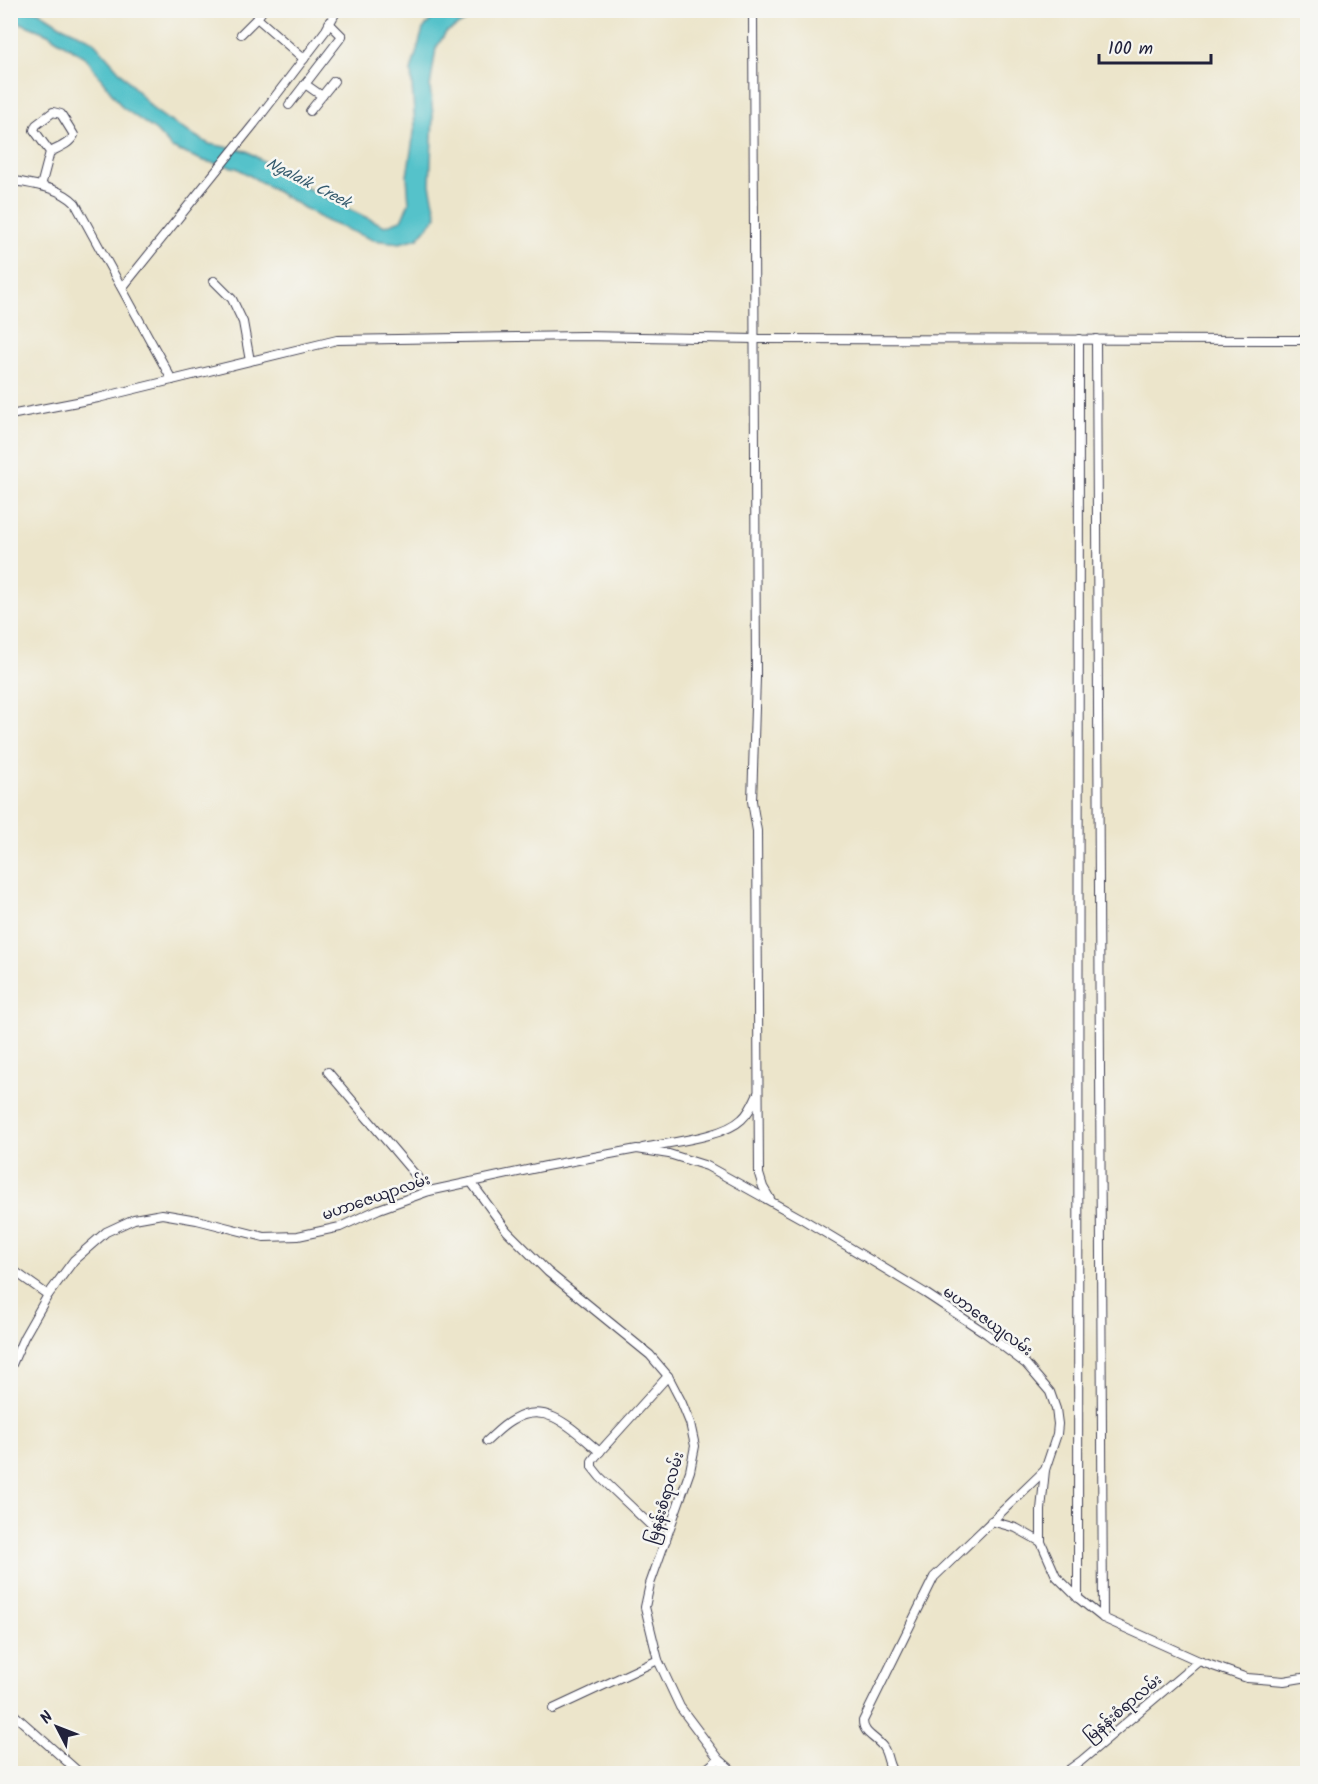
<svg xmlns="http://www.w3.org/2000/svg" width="1318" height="1784" font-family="Kalam,'Noto Sans Myanmar',sans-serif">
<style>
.water{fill:#54c2ca;stroke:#3b7282;stroke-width:1.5}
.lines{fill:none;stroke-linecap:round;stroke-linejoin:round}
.street-casing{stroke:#403f51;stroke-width:10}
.street{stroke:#fff;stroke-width:8}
.labels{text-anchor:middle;stroke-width:5;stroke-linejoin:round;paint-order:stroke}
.street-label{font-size:15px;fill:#22223b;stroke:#f6f6f2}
.water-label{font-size:16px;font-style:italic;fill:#345a6d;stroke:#f6f6f2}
</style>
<rect width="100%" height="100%" fill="#f6f6f2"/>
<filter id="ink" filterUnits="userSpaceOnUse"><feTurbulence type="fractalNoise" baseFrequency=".0167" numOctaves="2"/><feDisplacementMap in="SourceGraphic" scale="12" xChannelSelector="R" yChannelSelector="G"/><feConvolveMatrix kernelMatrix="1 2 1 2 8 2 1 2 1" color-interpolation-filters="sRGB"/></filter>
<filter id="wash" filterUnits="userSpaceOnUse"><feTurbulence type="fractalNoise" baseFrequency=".008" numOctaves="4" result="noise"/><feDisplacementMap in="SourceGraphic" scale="24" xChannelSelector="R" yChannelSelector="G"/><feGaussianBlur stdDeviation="1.35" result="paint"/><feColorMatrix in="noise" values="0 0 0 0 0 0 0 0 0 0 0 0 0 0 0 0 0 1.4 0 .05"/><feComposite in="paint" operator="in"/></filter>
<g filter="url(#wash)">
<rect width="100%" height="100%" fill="#ece5cb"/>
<path class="water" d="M10,11H38L60,25L92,40L154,110L168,120L209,144L247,151L295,182L363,216L385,226L401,220L409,203L407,176L415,126L411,71L423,29L439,11H482L477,15L446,32L436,48L430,87L433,115L430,185L437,216L418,238L400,243L373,240L326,221L237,168L204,161L172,148L156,131L122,107L86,58L48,34L11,19Z"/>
</g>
<g filter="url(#ink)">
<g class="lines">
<defs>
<g id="street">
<path d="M753,10L756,677L752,801L757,831L759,1174L763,1187L770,1199"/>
<path d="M257,18L263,10"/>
<path d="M241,34L257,18L304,59"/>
<path d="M305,84L322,96L310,111"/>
<path d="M322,96L334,81"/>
<path d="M289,105L342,36L329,23"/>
<path d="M10,180C33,185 58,186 75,203L172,380"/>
<path d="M41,186L50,152C58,148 70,144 74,135L61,114L53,112L36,125L34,130L50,152"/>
<path d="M214,281L232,299L243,322L250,361"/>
<path d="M122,288L254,124L326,30L337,10"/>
<path d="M1096,339L1103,1618"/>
<path d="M10,415L98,398L337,340L583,336L755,339L1308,340"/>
<path d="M10,954L13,953"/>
<path d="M328,1072L429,1191"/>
<path d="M643,1148C670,1142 722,1138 742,1119C749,1113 753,1104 757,1095"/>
<path d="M471,1182L507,1231L548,1272L650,1355L668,1376L681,1401L690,1423L695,1446L690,1471L650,1584L645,1607L658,1660L680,1707L719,1759L736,1774"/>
<path d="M10,1268L48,1295"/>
<path d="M10,1369L24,1337L48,1295L74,1260L106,1232L134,1219L162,1214L197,1220L264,1237L298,1236L340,1227L379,1209L429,1191L546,1166L637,1149L669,1154L707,1166L804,1220L925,1293L987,1334L1026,1364L1050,1392L1056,1409L1058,1424L1057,1434L1045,1470L1041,1510V1542L1056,1576L1078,1598L1103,1618L1199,1661L1247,1678L1284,1681L1308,1677"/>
<path d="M487,1441C495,1434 503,1425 513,1420C548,1399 575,1432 600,1452"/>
<path d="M991,1521L1016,1528L1041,1542"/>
<path d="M666,1540L600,1477L592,1467V1461L595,1457L668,1376"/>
<path d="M1078,1598L1079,339"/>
<path d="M553,1709L658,1660"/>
<path d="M10,1711L81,1774"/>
<path d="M700,1774L719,1759"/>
<path d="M895,1774C887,1766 889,1756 883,1747C876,1737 863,1734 863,1721L934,1577L1045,1470"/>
<path d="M1063,1774L1081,1761L1199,1661"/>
</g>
</defs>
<use href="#street" class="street-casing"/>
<use href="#street" class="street"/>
</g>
</g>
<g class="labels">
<g class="street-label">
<text transform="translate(376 1197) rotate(-19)" y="5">မဟာဇေယျာလမ်း</text>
<text transform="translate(988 1321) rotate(36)" y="5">မဟာဇေယျလမ်း</text>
<text transform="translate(665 1498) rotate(-73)" y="5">မြနန်းစံရာလမ်း</text>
<text transform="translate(1123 1708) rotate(-40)" y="5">မြနန်းစံရာလမ်း</text>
</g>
<g class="water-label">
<text transform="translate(309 182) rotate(27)" y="6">Ngalaik Creek</text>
</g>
</g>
<rect width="1318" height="1784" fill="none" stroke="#f6f6f2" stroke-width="36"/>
<g transform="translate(57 1727) rotate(312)" stroke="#f6f6f2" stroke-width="4.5" paint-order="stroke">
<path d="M0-4.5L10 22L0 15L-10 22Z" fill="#22223b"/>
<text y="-9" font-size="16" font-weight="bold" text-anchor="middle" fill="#22223b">N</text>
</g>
<path d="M1099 54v9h112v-9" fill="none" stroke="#22223b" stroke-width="3"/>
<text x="1108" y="54" font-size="18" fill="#22223b" stroke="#f6f6f2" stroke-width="4.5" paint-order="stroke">100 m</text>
</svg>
